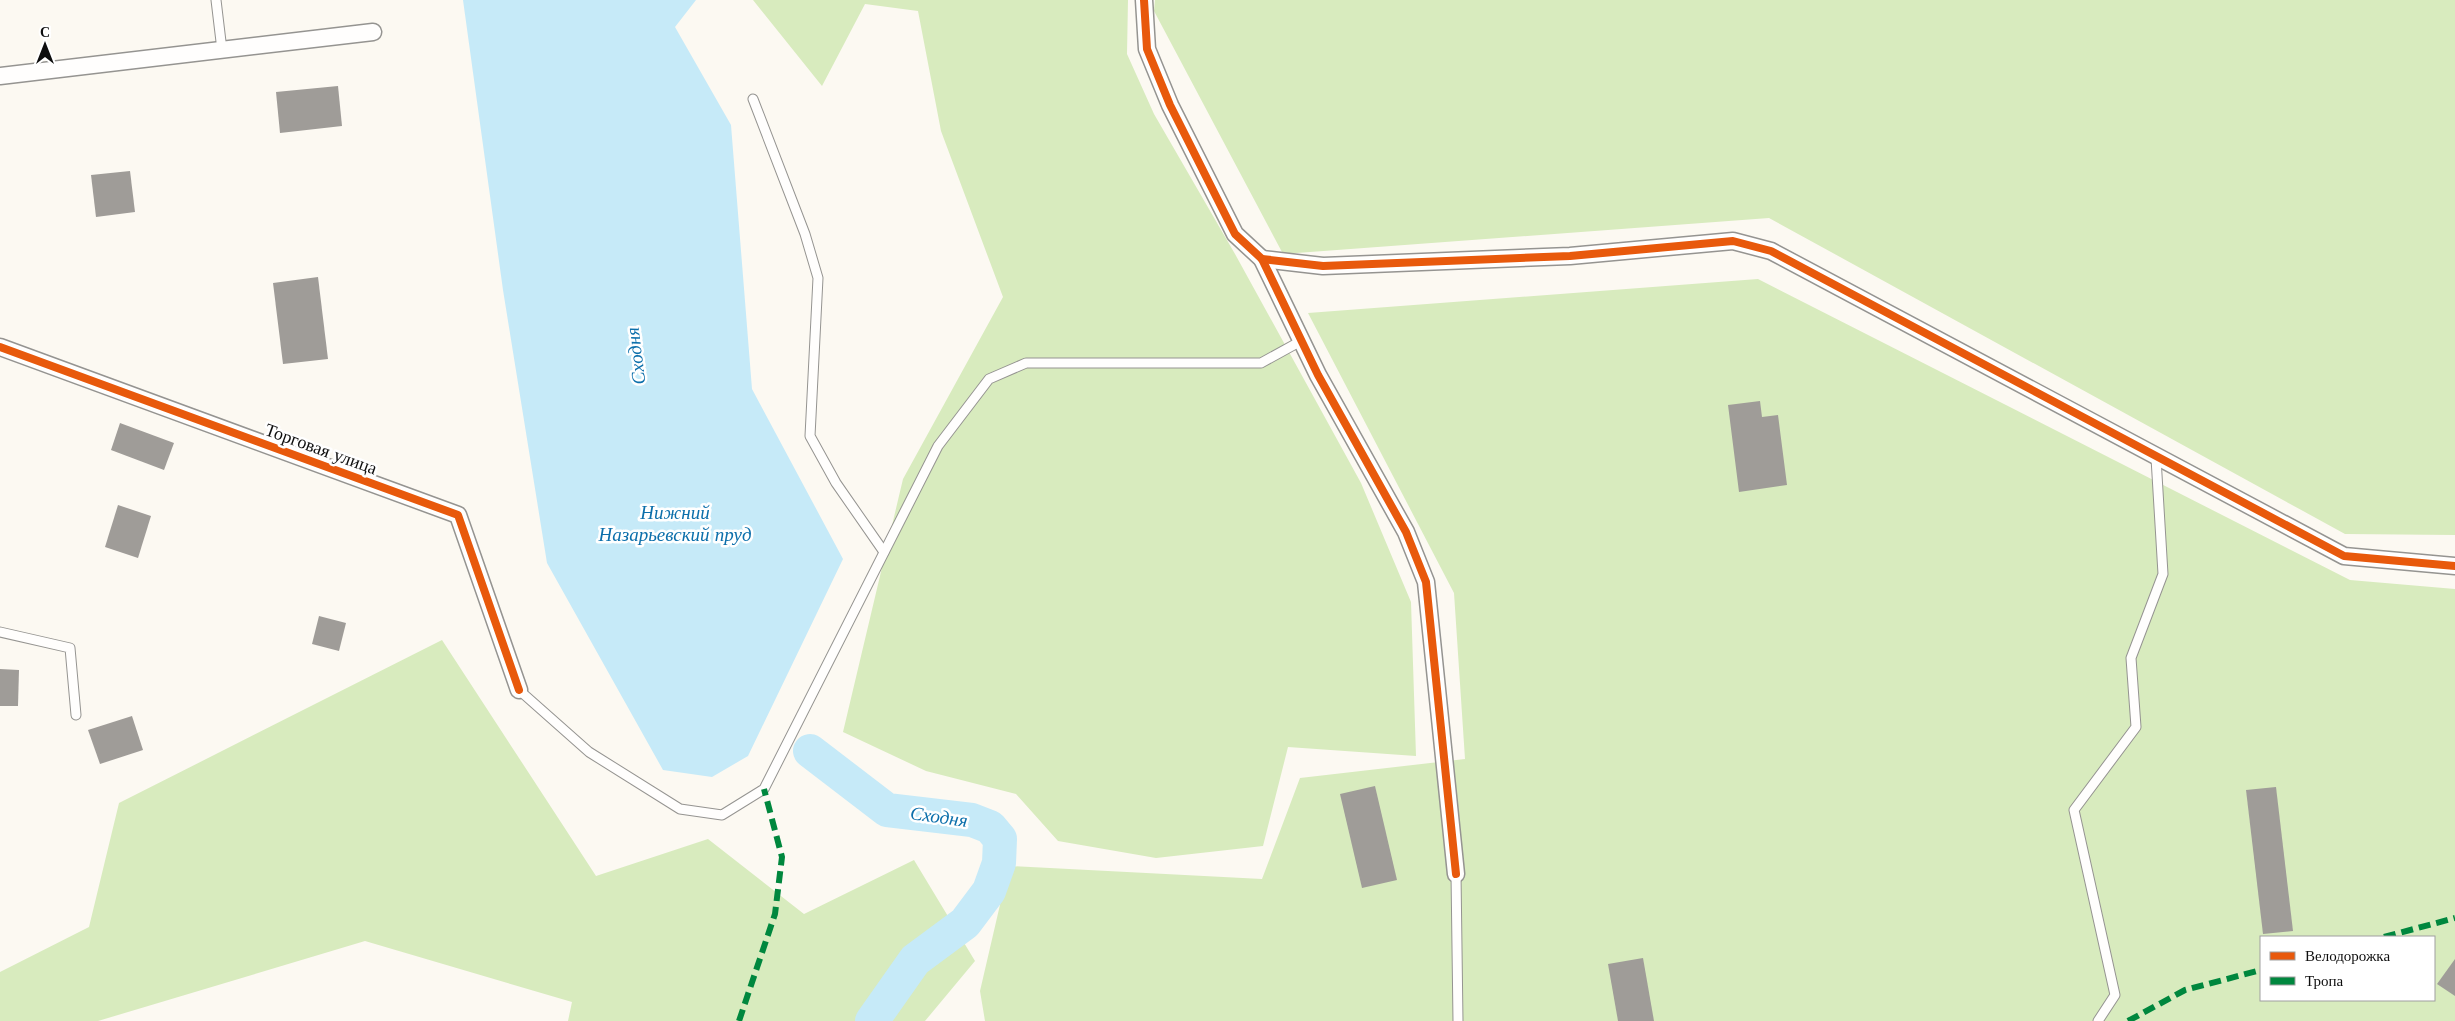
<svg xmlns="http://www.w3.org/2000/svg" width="2455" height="1021" font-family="'Libre Baskerville',serif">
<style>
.forest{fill:#d8ebbe;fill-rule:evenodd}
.water{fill:#c6eaf8}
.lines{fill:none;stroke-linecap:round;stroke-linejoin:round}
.river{stroke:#c6eaf8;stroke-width:34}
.building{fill:#9f9c98}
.service-casing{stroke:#959491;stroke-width:11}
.minor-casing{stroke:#959491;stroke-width:19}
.service{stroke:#fffefd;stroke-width:9}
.minor{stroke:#fffefd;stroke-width:16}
.quiet{stroke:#00873e;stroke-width:6;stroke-dasharray:12 6;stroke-linecap:butt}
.cycleway-casing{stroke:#fff;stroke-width:11}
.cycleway{stroke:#e8590c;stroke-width:8}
.labels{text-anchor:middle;stroke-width:5;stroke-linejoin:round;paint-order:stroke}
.street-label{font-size:18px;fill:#0e0e0e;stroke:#fff}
.water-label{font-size:19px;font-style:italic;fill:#0c6fab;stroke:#fff}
</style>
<rect width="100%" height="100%" fill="#fcf9f2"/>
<g class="forest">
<path d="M753,0H1128L1127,54L1154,114L1235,254L1361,483L1411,602L1416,756L1288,747L1263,846L1156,858L1058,841L1016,794L926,771L843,732L903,479L1003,297L941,131L918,11L865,4L822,86Z"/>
<path d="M1155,0H2455V535L2345,534L1769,218L1283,254L1154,11Z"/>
<path d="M1758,279L2350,580L2455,589V1021H985L980,991L1009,866L1262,879L1300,778L1465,759L1454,593L1308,313ZM2261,937H2434V1000H2261Z"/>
<path d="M442,640L596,876L708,839L804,914L914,860L975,961L925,1021H568L572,1002L365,941L98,1021H0V972L89,927L119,803Z"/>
</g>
<path class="water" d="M463,0H696L675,27L731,125L752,389L843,559L748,756L712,777L663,770L547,563L503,290Z"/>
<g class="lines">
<path class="river" d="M810,751L887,810L972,820L990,827L1000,839L999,863L989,891L965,923L915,960L872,1021"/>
</g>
<g class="building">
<path d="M338,86L342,126L280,133L276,92Z"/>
<path d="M130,171L135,212L96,217L91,175Z"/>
<path d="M318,277L328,359L283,364L273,283Z"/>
<path d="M1760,401L1762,417L1778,415L1787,485L1739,492L1728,405Z"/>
<path d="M120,423L174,443L164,470L111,450Z"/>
<path d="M118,505L151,516L138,558L105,547Z"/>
<path d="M319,616L346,623L339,651L312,644Z"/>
<path d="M0,669L19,670L18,706H0Z"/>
<path d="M132,716L143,750L100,764L88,730Z"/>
<path d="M1375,786L1397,880L1362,888L1340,794Z"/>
<path d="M2276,787L2293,931L2263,934L2246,790Z"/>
<path d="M1643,958L1654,1021H1618L1608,964Z"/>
<path d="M2455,959V996L2437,984Z"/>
</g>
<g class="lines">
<defs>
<g id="service">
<path d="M216,0L222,50"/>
<path d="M753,99L805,234L818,278L810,436L836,483L884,552"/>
<path d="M0,632L70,648L76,715"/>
<path d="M519,690L589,752L680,809L722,815L764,789L938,446L989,379L1026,363H1261L1301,341"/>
<path d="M1456,874L1458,1021"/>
<path d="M2098,1021L2115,995L2074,810L2136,727L2131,658L2163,574L2156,458"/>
</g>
<g id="minor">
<path d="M1144,0L1147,49L1170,105L1235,234L1262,259L1318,375L1406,532L1426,582L1456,874"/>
<path d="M0,76L373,32"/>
<path d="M1262,259L1323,266L1570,256L1733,241L1771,251L2344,556L2455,566"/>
<path d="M0,347L458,515L519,690"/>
</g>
</defs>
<use href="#service" class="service-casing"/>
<use href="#minor" class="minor-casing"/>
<use href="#service" class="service"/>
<use href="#minor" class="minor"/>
<g class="quiet">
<path d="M2384,937L2455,918"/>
<path d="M739,1021L775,914L782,857L764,789"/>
<path d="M2128,1021L2185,990L2261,970"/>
</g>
<defs>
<g id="cycleway">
<path d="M1144,0L1147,49L1170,105L1235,234L1262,259L1318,375L1406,532L1426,582L1456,874"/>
<path d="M1262,259L1323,266L1570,256L1733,241L1771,251L2344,556L2455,566"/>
<path d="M0,347L458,515L519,690"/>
</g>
</defs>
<use href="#cycleway" class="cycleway-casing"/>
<use href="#cycleway" class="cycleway"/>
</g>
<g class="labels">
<g class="street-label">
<text transform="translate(321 449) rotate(20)" y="6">Торговая улица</text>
</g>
<g class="water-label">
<text transform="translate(635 356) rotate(-97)" y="7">Сходня</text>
<text x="675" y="519">Нижний<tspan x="675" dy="22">Назарьевский пруд</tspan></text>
<text transform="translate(939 816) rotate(8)" y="7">Сходня</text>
</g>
</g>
<rect x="2260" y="936" width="175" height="65" fill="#ffffff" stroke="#9f9f9f"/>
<rect x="2270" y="952" width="25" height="8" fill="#e8590c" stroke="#9f9f9f"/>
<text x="2305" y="961" font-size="15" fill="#0e0e0e">Велодорожка</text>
<rect x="2270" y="977" width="25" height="8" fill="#00873e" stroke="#9f9f9f"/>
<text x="2305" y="986" font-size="15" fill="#0e0e0e">Тропа</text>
<g transform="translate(45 45)" stroke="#ffffff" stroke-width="4" paint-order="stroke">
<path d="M0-4L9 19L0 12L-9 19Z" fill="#0e0e0e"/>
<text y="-8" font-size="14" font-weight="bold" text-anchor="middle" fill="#0e0e0e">С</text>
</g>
</svg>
